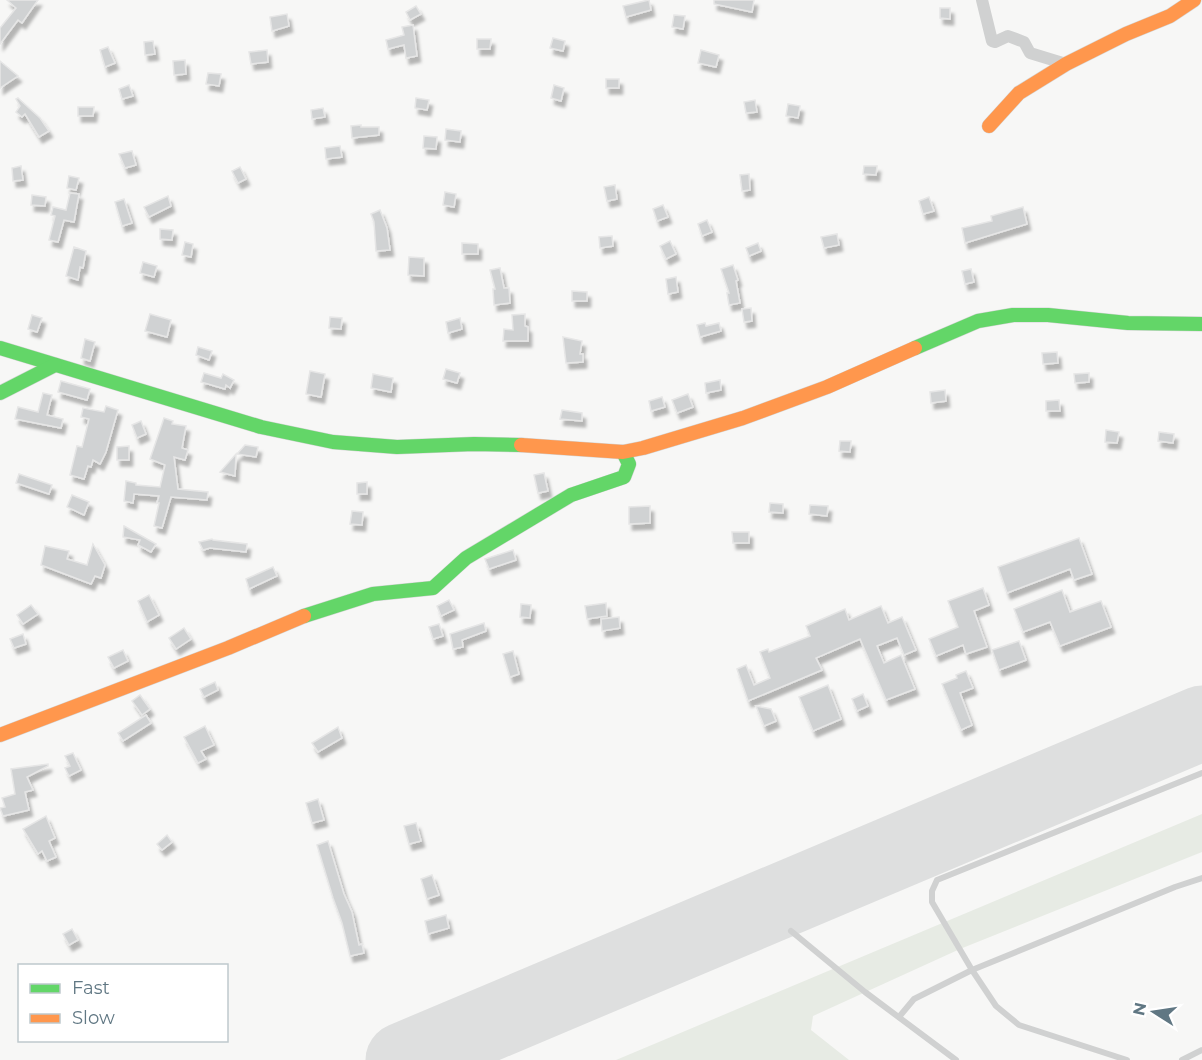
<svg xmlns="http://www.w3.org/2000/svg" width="1202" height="1060" font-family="Montserrat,sans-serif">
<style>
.green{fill:#e7ebe4}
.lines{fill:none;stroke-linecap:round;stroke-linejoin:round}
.runway{stroke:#dedfdf;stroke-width:75}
.building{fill:#d0d2d3;stroke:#e6e6e6;stroke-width:1.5;filter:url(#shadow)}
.fast-casing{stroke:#d4d5d5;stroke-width:15}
.slow-casing{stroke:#d4d5d5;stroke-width:15}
.lane{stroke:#d0d1d1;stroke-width:6}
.street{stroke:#d0d1d1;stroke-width:12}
.fast{stroke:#63d668;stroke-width:14}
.slow{stroke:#ff974d;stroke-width:14}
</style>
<defs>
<filter id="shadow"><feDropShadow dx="3.5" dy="6" stdDeviation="1.5" flood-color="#0004"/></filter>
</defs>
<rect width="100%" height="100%" fill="#f7f7f6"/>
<path class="green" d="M1202,814V852L960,949L813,1016L811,1030L849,1060H616Z"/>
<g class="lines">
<path class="runway" d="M403,1060L1202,723"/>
</g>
<g class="building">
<path d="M7,0H38L22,23L18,20L0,44V28L16,8Z"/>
<path d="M649,0L651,10L626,17L623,6Z"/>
<path d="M714,0H754L752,12L714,4Z"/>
<path d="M416,6L421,14L410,20L406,12Z"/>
<path d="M940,8H950V19L940,18Z"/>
<path d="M287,14L289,26L272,31L270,17Z"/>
<path d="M674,15L685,16L683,29L672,27Z"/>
<path d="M413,25L417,56L406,58L404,45L388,49L386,40L404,35L402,27Z"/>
<path d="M553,38L565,41L563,51L550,48Z"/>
<path d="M477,39H491L490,49H477Z"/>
<path d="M153,41L155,54L145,55L144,42Z"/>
<path d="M108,47L115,63L105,67L100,50Z"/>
<path d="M267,50L268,62L251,64L249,52Z"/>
<path d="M701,50L719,55L716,67L698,63Z"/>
<path d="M185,60L186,74L174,75L173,61Z"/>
<path d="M0,61L18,76L0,88Z"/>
<path d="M208,73L221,74L219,86L206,84Z"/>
<rect x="606" y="79" width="13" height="9"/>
<path d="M129,85L133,96L122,99L119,89Z"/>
<path d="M554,85L564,88L561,101L551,98Z"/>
<path d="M18,98L40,118L49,131L39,137L25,114L22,117L16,112L20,106L16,99Z"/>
<path d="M416,98L429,100L427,110L415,108Z"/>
<path d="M755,100L757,112L746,113L744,102Z"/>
<path d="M788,104L800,106L798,118L786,116Z"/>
<path d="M78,107H94L93,116H78Z"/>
<path d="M323,108L325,117L312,119L311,110Z"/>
<path d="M361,125V127H379V135L352,138L351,126Z"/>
<path d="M446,129L461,131L460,142L445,140Z"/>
<path d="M424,136L437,137L436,149L423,148Z"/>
<path d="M340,146L342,157L326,159L325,148Z"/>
<path d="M132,151L136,165L125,168L119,154Z"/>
<path d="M21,166L23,180L13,181L12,168Z"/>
<path d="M864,166H877L876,175L863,174Z"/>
<path d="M240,167L246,179L238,183L232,171Z"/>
<path d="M749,174L750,190L742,191L740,175Z"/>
<path d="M69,176L79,178L76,190L67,188Z"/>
<path d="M615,185L617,199L607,201L604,187Z"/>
<path d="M445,192L456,194L454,207L443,205Z"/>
<path d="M70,193L79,194L74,222L64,220L58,242L49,240L55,216L51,215L53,207L66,210Z"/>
<path d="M32,195L46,197L45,206L31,205Z"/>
<path d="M168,196L171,206L149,217L144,207Z"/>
<path d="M929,197L934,211L923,214L919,201Z"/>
<path d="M124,199L132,223L122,226L115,202Z"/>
<path d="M663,205L668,217L657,221L653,209Z"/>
<path d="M1023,207L1027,224L965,243L962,228L992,221L991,216Z"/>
<path d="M380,210L387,228L390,250L376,251L374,222L371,214Z"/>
<path d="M707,220L712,232L702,236L698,224Z"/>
<path d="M160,229L173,230L172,240L160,239Z"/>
<path d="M837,234L839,245L824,248L821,237Z"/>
<path d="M612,236L613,246L600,248L599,237Z"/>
<path d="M670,241L676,254L666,259L660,246Z"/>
<path d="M185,242L193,244L191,257L182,255Z"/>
<path d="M462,243L478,244V254H462Z"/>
<path d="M758,243L761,251L749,256L746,248Z"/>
<path d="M74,247L86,251L83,268L80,267L78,280L66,276Z"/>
<path d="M409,257L424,258V276L408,275Z"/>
<path d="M143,262L157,266L154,277L140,273Z"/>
<path d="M733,265L738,280L736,281L740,303L729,305L727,293H729L721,269Z"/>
<path d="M500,268L504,288H509L510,303L494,305L493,289H495L490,270Z"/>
<path d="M971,269L974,282L965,284L962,271Z"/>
<path d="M676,277L678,292L668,294L666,279Z"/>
<path d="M572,291L587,292V301H572Z"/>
<path d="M751,308L752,321L744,322L742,309Z"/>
<path d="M150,314L171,320L167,337L145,331Z"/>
<path d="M525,314V326L528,327V341H503L504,329L513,330L512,315Z"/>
<path d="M32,315L42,318L37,332L28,329Z"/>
<path d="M330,317L342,318L341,329L329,328Z"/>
<path d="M460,318L462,329L448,333L446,322Z"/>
<path d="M705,323L706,326L719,323L721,331L700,337L697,325Z"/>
<path d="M563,337L582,341L580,354H583V362L566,363Z"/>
<path d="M85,339L95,342L90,361L81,358Z"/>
<path d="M198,347L212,351L209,360L196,355Z"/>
<path d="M1057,352L1058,363L1043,364L1042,353Z"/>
<path d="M446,369L460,373L457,383L443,379Z"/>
<path d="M310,371L325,374L321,397L306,394Z"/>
<path d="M204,373L221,378L223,374L234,380L230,388L226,385L225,389L201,382Z"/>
<path d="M1089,373V382L1075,383L1074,374Z"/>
<path d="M373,374L393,378L391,392L371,388Z"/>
<path d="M720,380L721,390L706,393L705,383Z"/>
<path d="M61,381L90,389L87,400L58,392Z"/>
<path d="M945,390L946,401L931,403L930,392Z"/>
<path d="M43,393L52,395L47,415L63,419L61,428L15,419L18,407L38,412Z"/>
<path d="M688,394L693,407L677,413L672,400Z"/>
<path d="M662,397L665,407L651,411L649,401Z"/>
<path d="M1059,400L1060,411H1046V401Z"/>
<path d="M106,406L118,410L106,452L100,464L93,460L91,467L88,466L84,479L70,475L77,446L82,447L89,419L81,417L83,408L104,412Z"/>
<path d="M562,410L582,413V421L560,419Z"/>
<path d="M164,418L173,421L172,424L186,426L182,448L188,450L185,460L174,457L178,489L208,492L207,500L171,497L162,528L154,526L159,503H157L159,496L134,494L133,503L124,501L126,481L136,483V485L160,487L165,465L150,459Z"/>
<path d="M141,421L146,434L137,438L132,425Z"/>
<path d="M1106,430L1119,432L1117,443L1105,442Z"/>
<path d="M1159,432L1174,434L1173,443L1158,441Z"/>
<path d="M840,441H851L850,452L839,451Z"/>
<path d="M245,445L258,447L256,457L237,454Z"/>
<path d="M129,446V460H117V447Z"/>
<path d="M236,454L235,476L220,472Z"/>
<path d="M544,473L548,491L538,493L534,475Z"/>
<path d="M19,474L52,485L49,494L16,483Z"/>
<path d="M367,482V494H357V483Z"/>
<path d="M72,495L89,502L84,515L67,507Z"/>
<path d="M770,503L783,504V513L769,512Z"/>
<path d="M810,505L828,506L827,516L809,514Z"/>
<path d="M650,506V523L629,524V507Z"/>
<path d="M352,511L363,512L362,525L350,524Z"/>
<path d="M124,526L156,544L151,552L138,545L140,540L123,537Z"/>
<path d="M732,532H749V543H733Z"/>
<path d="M1079,538L1092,574L1074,580L1070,569L1007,593L998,567Z"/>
<path d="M212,539L213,540L247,544L246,552L210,548L203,550L199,542Z"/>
<path d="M93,544L105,565L101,578L95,576L91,584L41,565L45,546L69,551L67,559L87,565Z"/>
<path d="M513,550L516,560L489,569L485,559Z"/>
<path d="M273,567L277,576L249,589L246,579Z"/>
<path d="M983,588L989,605L974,611L987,647L966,654L963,645L936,656L929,639L958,627L948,601Z"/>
<path d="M1062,590L1070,612L1101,601L1111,627L1060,646L1050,622L1023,632L1014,609Z"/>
<path d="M149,595L159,615L147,622L138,601Z"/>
<path d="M449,600L454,610L441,616L437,606Z"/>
<path d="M606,603L607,616L587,619L585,606Z"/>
<path d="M521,604L531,605L530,618L520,617Z"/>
<path d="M31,605L38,614L23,624L17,615Z"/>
<path d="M881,606L888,623L902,617L916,650L904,655L897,638L877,646L884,663L901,655L915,689L886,700L860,639L816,658L822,670L748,701L737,669L746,665L754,685L770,678L760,652L768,649L769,652L810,636L806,626L845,609L849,620Z"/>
<path d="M619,617L620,628L602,631L601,619Z"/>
<path d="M484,623L486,631L462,640L463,647L453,649L450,634Z"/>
<path d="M439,624L443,636L433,639L429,627Z"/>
<path d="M184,628L191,639L176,649L169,638Z"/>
<path d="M23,634L26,644L14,648L10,639Z"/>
<path d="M1019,641L1026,660L999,670L992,650Z"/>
<path d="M123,650L128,661L114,668L108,657Z"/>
<path d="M513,651L519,674L510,677L503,654Z"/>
<path d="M966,671L973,688L960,693L972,725L961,730L942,684L957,678L956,675Z"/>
<path d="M215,682L218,690L204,697L200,689Z"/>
<path d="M828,685L841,719L813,731L799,697Z"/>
<path d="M863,694L868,706L857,711L852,699Z"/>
<path d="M140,695L150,709L142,715L132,701Z"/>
<path d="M756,706L771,709L776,721L764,726Z"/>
<path d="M146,715L151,723L123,741L118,733Z"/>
<path d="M205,726L214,745L201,751L206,759L198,763L184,737Z"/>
<path d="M338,727L342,738L318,752L312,743Z"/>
<path d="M73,753L81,770L69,776L65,768L70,766L65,756Z"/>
<path d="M48,764V766L27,777L33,790L25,792L29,810L3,816L0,808L5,807L2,798L15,794L11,769Z"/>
<path d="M318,799L324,820L312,823L306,803Z"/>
<path d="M46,816L55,838L49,841L56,857L47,861L42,851L38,854L23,829Z"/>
<path d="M416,823L421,841L409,844L404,826Z"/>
<path d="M167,835L172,842L162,850L157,844Z"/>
<path d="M328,841L344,894L352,912L359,945L362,944L364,953L350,956L342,923L333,898L317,845Z"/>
<path d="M432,875L439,895L427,899L421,879Z"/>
<path d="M446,915L449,928L428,934L425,921Z"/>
<path d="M72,929L78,940L69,945L63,934Z"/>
</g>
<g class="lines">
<defs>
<g id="fast">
<path d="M0,348L261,427L333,442L397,447L474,444L521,445"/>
<path d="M915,348L978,321L1013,315H1048L1128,323L1202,324"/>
<path d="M0,393L55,365"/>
<path d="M304,616L373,594L433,588L466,558L571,495L624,477L629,464L623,452"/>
</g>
<g id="slow">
<path d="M989,126L1019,93L1066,64L1126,34L1170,16L1194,0"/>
<path d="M521,445L623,452L643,448L743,418L827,387L915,348"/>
<path d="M0,735L228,648L304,616"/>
</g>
</defs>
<use href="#fast" class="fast-casing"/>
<use href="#slow" class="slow-casing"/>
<g class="lane">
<path d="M791,931L865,992L956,1060"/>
<path d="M899,1017L914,999L972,970L1175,887L1202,878"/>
<path d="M1127,1060L1019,1025L996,1006L972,970L932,902V891L937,880L1202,773"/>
<path d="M1182,1060L1202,1050"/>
</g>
<path class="street" d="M982,0L992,41L995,42L1008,36L1024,42L1030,53L1066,64"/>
<use href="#fast" class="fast"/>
<use href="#slow" class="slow"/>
</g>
<rect x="18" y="964" width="210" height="78" fill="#ffffff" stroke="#bfc9cd" stroke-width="1.5"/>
<rect x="30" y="984" width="30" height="9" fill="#63d668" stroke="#bfc9cd" stroke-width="1.5"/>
<text x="72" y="994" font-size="18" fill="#607783">Fast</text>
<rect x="30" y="1014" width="30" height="9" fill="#ff974d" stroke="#bfc9cd" stroke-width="1.5"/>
<text x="72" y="1024" font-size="18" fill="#607783">Slow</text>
<g transform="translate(1154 1012) rotate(282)" stroke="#ffffff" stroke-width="4.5" paint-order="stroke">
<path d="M0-4.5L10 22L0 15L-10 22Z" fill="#607783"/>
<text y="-9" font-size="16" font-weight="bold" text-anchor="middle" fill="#607783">N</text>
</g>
</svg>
